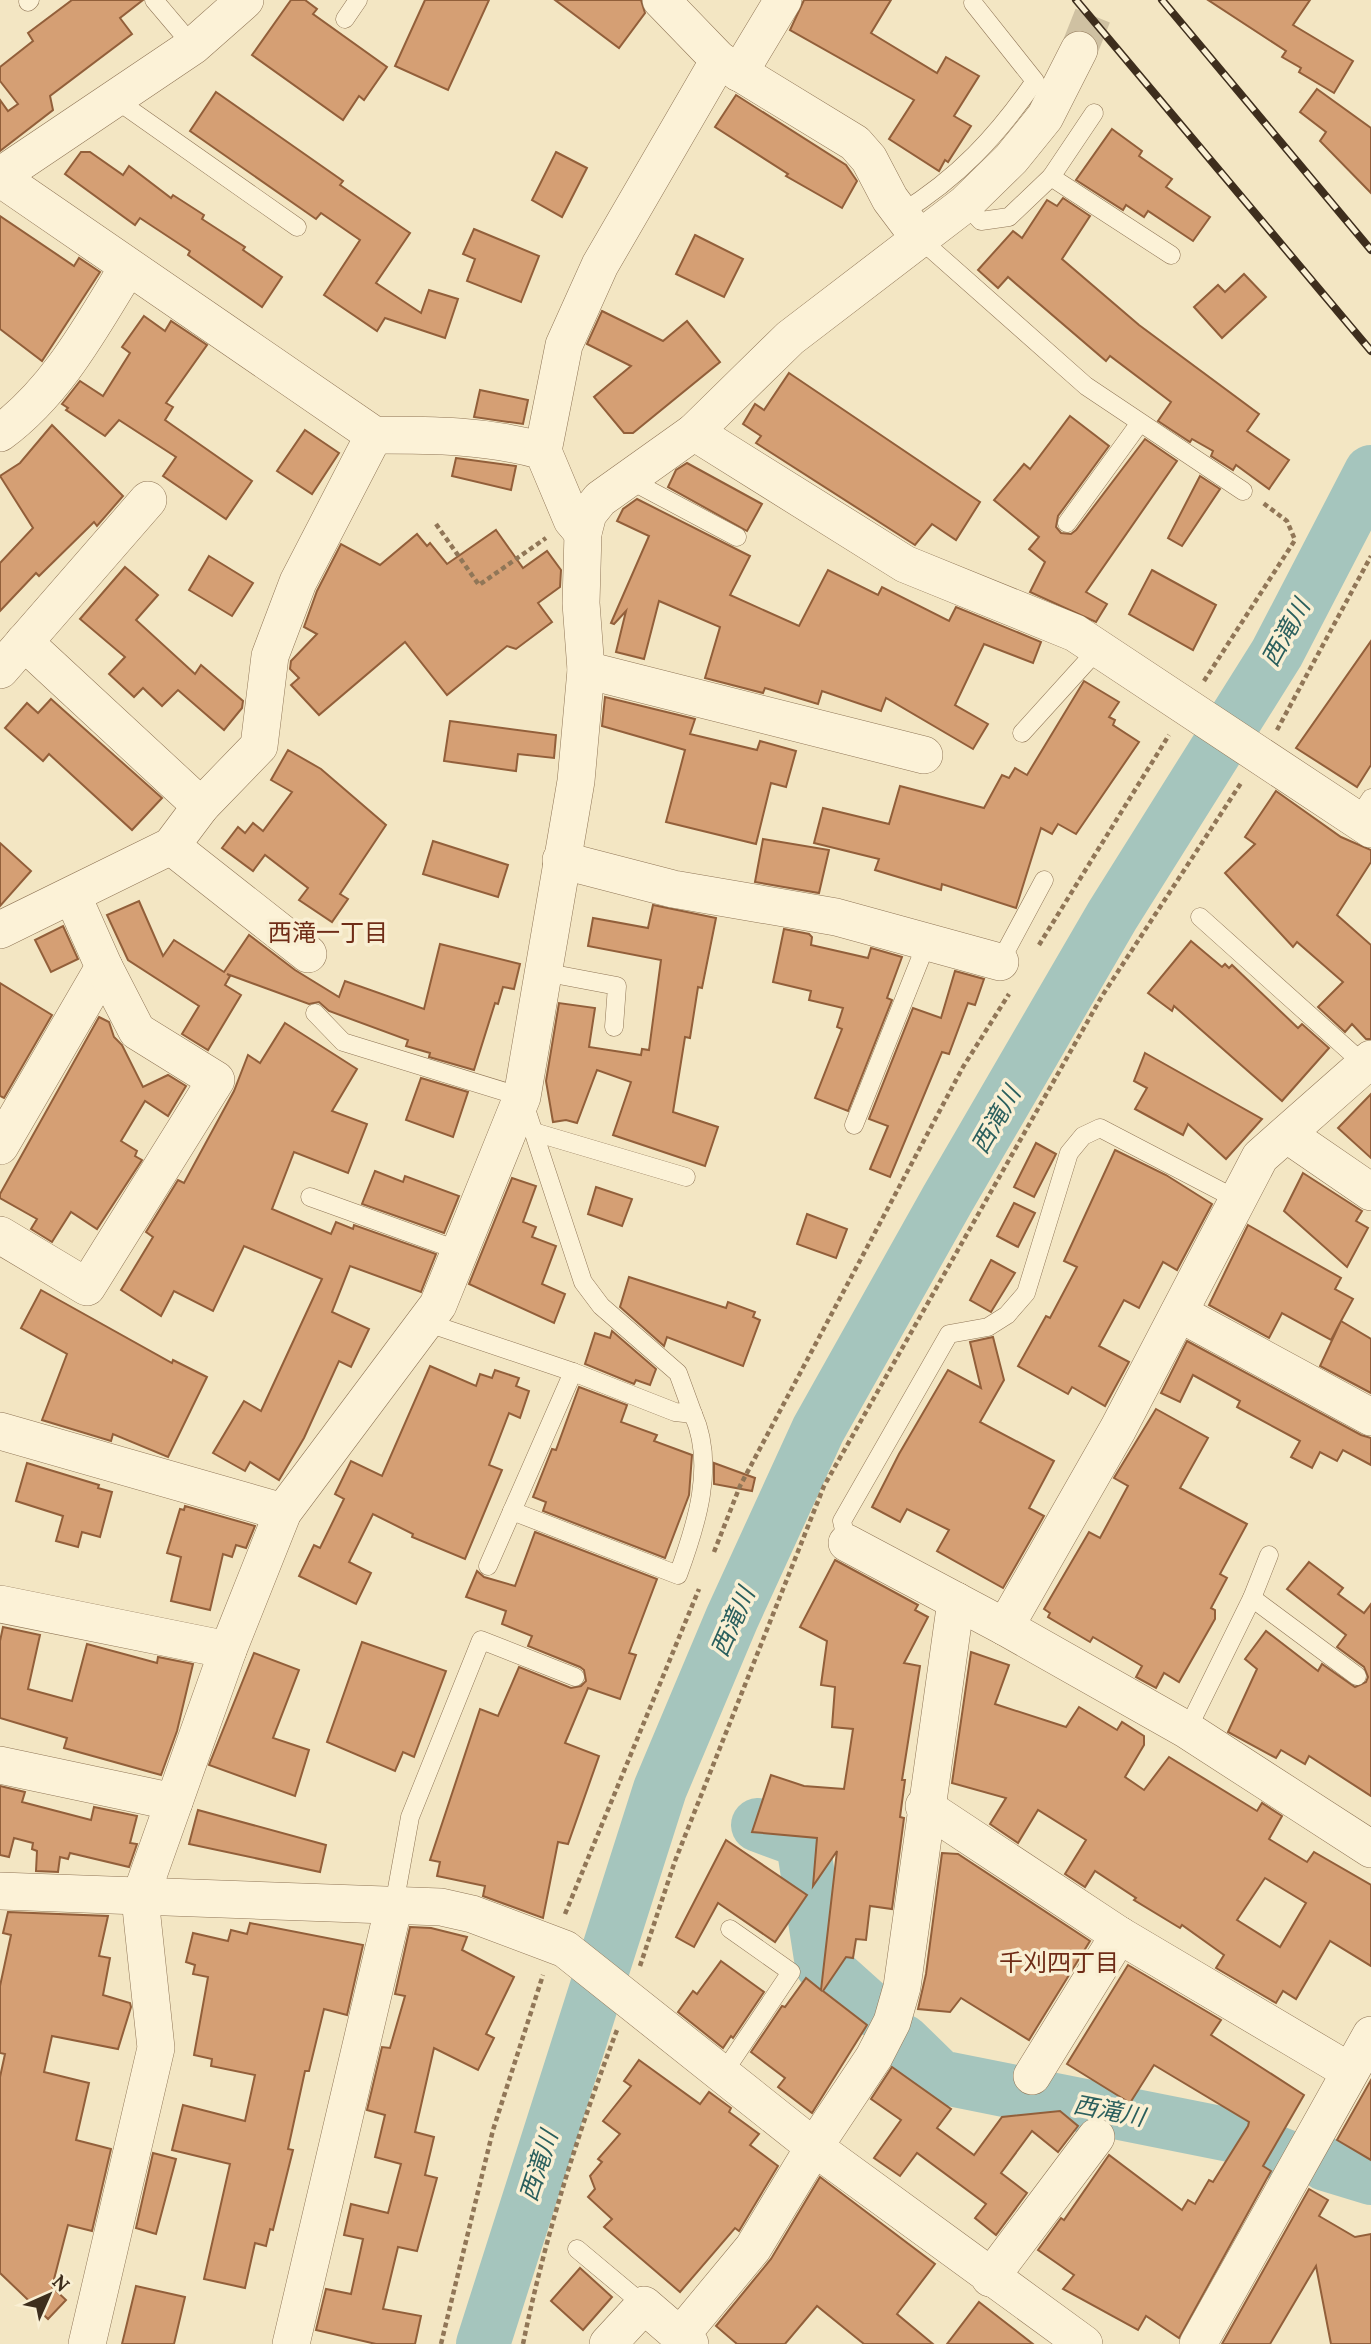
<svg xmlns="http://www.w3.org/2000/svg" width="1371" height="2344" font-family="Lora,'Noto Sans JP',serif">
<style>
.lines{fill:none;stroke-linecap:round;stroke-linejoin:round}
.river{stroke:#a5c5bd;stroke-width:54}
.building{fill:#d59f74;stroke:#925f3a;stroke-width:2;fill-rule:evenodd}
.minor-tunnel{stroke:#cfc1a2;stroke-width:37;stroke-dasharray:37 18;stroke-linecap:butt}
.service-casing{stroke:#907657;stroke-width:19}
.minor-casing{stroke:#907657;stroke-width:38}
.path{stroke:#907657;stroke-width:4.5;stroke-dasharray:5 3.5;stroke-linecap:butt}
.service{stroke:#fcf2d7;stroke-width:18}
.minor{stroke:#fcf2d7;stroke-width:37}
.rail-casing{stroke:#3e2e1d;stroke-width:8}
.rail{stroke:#f9efd3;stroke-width:5;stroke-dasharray:16;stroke-linecap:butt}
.labels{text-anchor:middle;stroke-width:7;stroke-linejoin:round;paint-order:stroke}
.water-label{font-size:24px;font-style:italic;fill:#2a5f5d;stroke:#f9efd3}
.neighbourhood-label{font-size:24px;fill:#6f2c17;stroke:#f9efd3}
</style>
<rect width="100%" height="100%" fill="#f3e6c3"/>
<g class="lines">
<g class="river">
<path d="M758,1825L796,1839L804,1850L822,1965L871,2009"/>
<path d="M903,2041L940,2077L1235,2136L1285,2156"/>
<path d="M1325,2164L1371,2178"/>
<path d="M483,2344L660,1789L732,1618L818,1430L947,1200L1112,916L1277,653L1371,472"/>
</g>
</g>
<g class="building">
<path d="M72,0H143L120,18L132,34L50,96L53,110L0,151V100L8,111L18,104L0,81V67L33,41L28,33Z"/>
<path d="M291,0H305L317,9L313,14L387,67L364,100L359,96L343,120L252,55Z"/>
<path d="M425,0H489L448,90L395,66Z"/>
<path d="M555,0H641L645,13L619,48Z"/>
<path d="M804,0H891L871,33L937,73L946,57L979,76L954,116L971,126L948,162L945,160L939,171L889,139L914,100L790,30Z"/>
<path d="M1208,0H1310L1293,25L1353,61L1334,93L1299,72L1301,68L1282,57L1286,51Z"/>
<path d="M1317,89L1371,128V193L1320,141L1326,132L1300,112Z"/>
<path d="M216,92L343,181L340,185L410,233L376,283L421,313L429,290L458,299L445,338L385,318L377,331L324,295L360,240L321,213L316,219L190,131Z"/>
<path d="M736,95L846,165L857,181L842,208L786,176L788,174L715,127Z"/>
<path d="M1112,129L1142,151L1139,156L1172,179L1166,187L1210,217L1193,241L1148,211L1144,217L1126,205L1123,210L1076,180Z"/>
<path d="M81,152H90L123,175L129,166L171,198L173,195L204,215L202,219L245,247L243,250L282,277L262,307L188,255L190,251L140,218L135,225L65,174Z"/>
<path d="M556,152L587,168L562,217L532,200Z"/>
<path d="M1063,198L1090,216L1062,259L1139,325L1259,414L1247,431L1289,460L1269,489L1236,465L1233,470L1211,456L1213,451L1192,439L1190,442L1158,421L1171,402L1110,356L1106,361L1008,277L998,288L978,270L1013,231L1022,238L1047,200L1057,206Z"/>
<path d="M0,216L74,266L79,258L100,272L42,361L0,329Z"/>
<path d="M474,229L539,256L521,302L467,281L475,259L463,254Z"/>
<path d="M695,235L743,259L724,297L676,274Z"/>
<path d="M1244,274L1266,297L1222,338L1194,307L1218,285L1225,292Z"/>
<path d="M602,311L663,341L687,321L720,362L633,433H624L594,397L631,366L587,344Z"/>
<path d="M144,316L165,331L171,321L207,345L166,403L173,407L165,420L252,481L226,519L163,476L176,457L119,420L105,436L66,410L68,408L62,404L80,381L103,396L130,353L122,347Z"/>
<path d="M789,373L980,502L956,540L932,524L915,545L756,443L761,436L743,424L755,404L764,410Z"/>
<path d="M480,390L528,400L523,424L474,417Z"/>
<path d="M1070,416L1109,446L1058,516L1056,527L1061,533L1071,534L1076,530L1145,439L1177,461L1086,592L1107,604L1096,622L1030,592L1045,562L1029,549L1039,537L994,500L1024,464L1030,469Z"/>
<path d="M52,425L123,496L97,526L94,522L39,576L36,573L0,611V563L33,528L0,476L20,463Z"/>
<path d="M305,430L339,453L312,494L277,471Z"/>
<path d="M456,458L516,466L511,490L452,476Z"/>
<path d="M687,463L762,504L747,531L668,487L676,470Z"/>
<path d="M1200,476L1220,489L1182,546L1168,538Z"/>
<path d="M637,499L750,556L730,595L799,626L828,570L878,595L882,587L949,621L956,607L1041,642L1033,663L984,644L955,705L988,724L973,749L886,698L881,711L822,691L818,704L765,688L763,693L705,678L720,627L659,601L644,659L616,652L626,611L614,624L611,623L649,536L617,521L623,509Z"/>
<path d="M496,530L523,568L547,551L561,570L560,587L538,603L552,622L516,649L507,646L447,695L405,642L319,715L291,685L299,678L290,669L291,661L317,634L304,627L317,591L341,544L380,565L417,534L427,546L430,543L447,564Z"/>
<path d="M209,556L253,583L232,616L189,590Z"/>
<path d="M125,567L158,595L136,620L195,674L201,665L243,701L242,708L224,730L178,690L162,706L143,688L134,697L109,674L125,657L80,619Z"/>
<path d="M1152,570L1216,605L1193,650L1129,614Z"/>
<path d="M1371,641V765L1357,787L1296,748Z"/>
<path d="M1084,681L1119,702L1109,717L1115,720L1113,725L1139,742L1076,834L1058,824L1052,834L1041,828L1016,908L942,884L941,890L875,870L879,859L814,843L823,808L889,824L900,786L984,808L1002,775L1009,778L1015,768L1027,775Z"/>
<path d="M605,697L695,719L690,734L757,750L760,741L796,751L786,787L771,783L756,844L666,822L685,750L602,726Z"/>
<path d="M51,699L162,798L132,830L49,754L43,761L5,728L27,703L38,713Z"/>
<path d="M450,721L556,735L554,758L518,754L516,771L444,761Z"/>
<path d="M288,750L321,769L386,825L340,894L348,899L332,922L299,900L308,888L265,855L253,871L222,848L238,827L245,833L253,823L263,831L292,792L271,780Z"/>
<path d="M1276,791L1341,837L1371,850V862L1337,915L1371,945V1039H1366L1352,1024L1345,1032L1318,1007L1343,982L1297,942L1293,947L1225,873L1255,844L1245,837Z"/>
<path d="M763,839L829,850L819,893L755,882Z"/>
<path d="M433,841L508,865L498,897L423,874Z"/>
<path d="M0,843L31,871L0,906Z"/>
<path d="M139,901L163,956L174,940L224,972L249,935L295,970L339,997L345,981L424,1009L440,944L520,964L514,989L503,987L498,1004L495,1003L474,1070L429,1057L430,1053L406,1046L408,1040L329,1011L319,1002L309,1004L227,974L230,976L225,985L241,995L208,1050L182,1034L199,1006L128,960L107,915Z"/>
<path d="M653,905L716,918L702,988L698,987L690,1038L685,1037L673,1112L718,1127L705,1166L613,1135L631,1082L597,1070L577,1123L566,1120L553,1122L546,1081L559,1003L595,1008L589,1047L641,1055L642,1049L649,1050L661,960L588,946L593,918L648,928Z"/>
<path d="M63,926L78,959L51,972L35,940Z"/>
<path d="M784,929L809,934L812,937L811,945L868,958L871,948L902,957L887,998L892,1000L848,1111L815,1098L842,1029L837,1027L843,1008L809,1000L811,991L773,982Z"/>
<path d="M1191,941L1222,967L1225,964L1229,968L1232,965L1298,1028L1302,1024L1329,1048L1282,1101L1174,1006L1172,1011L1148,993Z"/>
<path d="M955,971L984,979L975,1005L968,1003L949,1054L942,1052L890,1177L870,1169L888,1126L869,1119L913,1008L941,1018Z"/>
<path d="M0,983L52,1015L4,1098L0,1096Z"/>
<path d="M99,1017L109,1022L114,1037L122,1045L143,1087L168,1075L186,1086L168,1116L145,1101L121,1141L137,1151L135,1156L142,1160L97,1229L71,1212L52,1242L31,1229L37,1219L0,1198V1194Z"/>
<path d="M285,1023L357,1069L332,1111L367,1124L348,1173L294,1152L272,1209L331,1234L336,1222L353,1229L354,1225L436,1254L421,1292L350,1266L332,1312L369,1329L351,1367L339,1361L304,1438L279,1480L250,1462L245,1471L213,1453L244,1401L261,1411L322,1279L244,1246L213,1311L174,1291L161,1316L121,1290L153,1237L146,1232L178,1180L184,1183L234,1091L248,1055L260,1063Z"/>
<path d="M1145,1053L1262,1119L1226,1159L1188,1124L1183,1135L1135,1109L1147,1088L1134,1081Z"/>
<path d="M421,1078L468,1092L453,1137L406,1120Z"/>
<path d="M1371,1094V1158L1338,1128Z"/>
<path d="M1036,1143L1056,1154L1034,1197L1014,1187Z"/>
<path d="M1115,1150L1166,1175L1212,1204L1177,1270L1163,1262L1139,1308L1124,1300L1099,1346L1129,1362L1105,1406L1072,1387L1068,1394L1018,1366L1046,1316L1050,1318L1077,1267L1064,1261Z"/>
<path d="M375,1171L403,1182L405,1176L459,1196L444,1233L362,1204Z"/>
<path d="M1303,1173L1362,1211L1356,1221L1368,1228L1347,1267L1284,1211Z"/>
<path d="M512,1178L536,1186L523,1222L536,1227L532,1237L556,1246L542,1284L565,1294L554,1323L469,1284Z"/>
<path d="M596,1187L632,1199L622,1226L588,1214Z"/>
<path d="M1014,1203L1035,1213L1018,1247L997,1236Z"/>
<path d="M807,1214L847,1229L836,1258L797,1244Z"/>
<path d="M1248,1225L1341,1278L1335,1289L1353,1299L1341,1321L1371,1339V1393L1320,1366L1341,1321L1331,1340L1282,1313L1269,1338L1209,1305Z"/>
<path d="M991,1260L1015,1273L991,1312L970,1300Z"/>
<path d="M629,1277L726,1308L728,1302L755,1312L753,1317L760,1320L743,1366L667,1337L664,1346L620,1307Z"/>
<path d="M41,1290L172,1363L173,1360L207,1377L168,1457L113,1434L111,1441L42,1420L67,1354L21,1328Z"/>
<path d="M612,1331L656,1369L650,1385L636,1380L634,1384L585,1364L595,1333L610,1338Z"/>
<path d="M993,1337L1004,1380L980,1422L1054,1461L1029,1508L1044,1516L1003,1588L937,1551L949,1530L907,1509L900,1522L872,1507L899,1454L948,1370L981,1388L970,1342Z"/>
<path d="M1187,1341L1361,1435L1371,1438V1465L1343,1450L1337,1461L1320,1452L1312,1468L1291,1457L1300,1441L1237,1407L1240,1401L1193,1375L1180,1402L1161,1393Z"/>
<path d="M430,1366L476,1386L480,1374L492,1378L495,1370L519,1378L516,1386L529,1391L520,1418L509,1413L489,1465L502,1470L465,1559L412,1537L413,1534L373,1514L349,1562L371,1573L356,1604L299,1576L314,1545L320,1548L344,1499L335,1494L351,1461L382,1476Z"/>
<path d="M579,1387L627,1405L621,1422L657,1435L654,1441L692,1455L689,1495L665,1558L543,1511L546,1502L533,1497L552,1449L556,1450Z"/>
<path d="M1156,1409L1208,1438L1180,1488L1247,1524L1220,1574L1227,1578L1211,1608L1215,1610V1619L1179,1682L1164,1673L1156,1688L1136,1677L1142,1666L1093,1637L1090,1642L1048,1617L1050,1613L1044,1609L1089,1532L1100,1538L1128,1486L1114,1478Z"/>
<path d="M27,1463L99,1485L98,1488L112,1492L100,1537L82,1532L78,1547L56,1541L63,1516L16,1501Z"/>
<path d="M714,1463L755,1478L752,1491L714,1484Z"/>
<path d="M185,1506L255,1526L246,1548L236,1545L232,1557L223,1554L210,1610L171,1601L181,1557L167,1553L180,1509L184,1510Z"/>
<path d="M535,1532L657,1579L629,1653L636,1655L620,1699L588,1688L565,1743L599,1756L568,1844L558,1842L543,1918L483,1896L485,1886L437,1876L440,1862L430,1860L480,1709L498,1716L519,1667L571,1688L581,1686L586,1681L584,1670L580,1667L528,1646L532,1636L502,1624L506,1611L466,1597L477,1571L484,1577L515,1586Z"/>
<path d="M835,1560L918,1605L915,1610L928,1617L904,1663L920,1666L902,1780H905L900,1817L904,1818L892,1909L870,1906L866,1940L856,1939L853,1958L846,1957L823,1991L867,2025L812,2113L778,2087L785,2078L751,2052L782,2006L785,2007L806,1978L821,1990L837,1851L813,1886L817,1838L752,1832L771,1775L804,1786L844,1789L853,1729L832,1727L835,1687L821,1685L827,1641L800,1627Z"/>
<path d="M1309,1562L1343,1588L1338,1594L1364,1613L1371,1604V1796L1309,1756L1305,1764L1281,1750L1276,1758L1228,1732L1257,1669L1245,1659L1266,1631L1318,1671L1322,1664L1355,1687L1366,1682L1368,1677L1364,1667L1337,1647L1346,1635L1287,1589Z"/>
<path d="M3,1627L40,1635L28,1689L72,1701L87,1644L157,1663L158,1657L193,1664L177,1731L161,1775L64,1748L67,1738L0,1718V1641Z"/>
<path d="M362,1642L446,1671L414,1757L403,1752L395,1771L327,1742Z"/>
<path d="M971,1652L1009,1665L995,1704L1066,1727L1079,1707L1117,1730L1122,1722L1144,1736V1745L1125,1777L1144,1790L1169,1757L1257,1811L1262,1803L1282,1816L1269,1839L1307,1862L1314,1852L1371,1885V1966L1330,1941L1296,1999L1283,1991L1276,2003L1216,1968L1224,1955L1182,1925L1180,1928L1134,1900L1136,1898L1095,1871L1085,1887L1065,1874L1086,1840L1038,1810L1018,1843L990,1824L1006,1798L952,1783ZM1265,1878L1306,1903L1280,1947L1237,1920Z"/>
<path d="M254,1653L299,1670L273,1738L309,1750L295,1796L209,1765Z"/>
<path d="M0,1786L25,1792L22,1802L91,1820L94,1807L137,1816L130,1843L137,1844L129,1867L70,1853L68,1859L60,1857L58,1872L36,1871L37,1851L32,1849L33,1843L14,1838L9,1857L0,1855Z"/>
<path d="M198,1810L326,1845L320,1872L189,1844Z"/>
<path d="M726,1840L807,1895L775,1942L718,1903L694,1947L676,1937Z"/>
<path d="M942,1853L958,1854L1090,1941L1029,2040L961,1998L950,2012L918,2009L926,1974Z"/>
<path d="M8,1912L108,1916L99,1956L110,1958L103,1995L130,2003L131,2007L118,2049L52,2036L44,2072L89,2083L76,2140L111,2149L92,2231L68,2225L52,2287L66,2300L48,2319L0,2273V2077L5,2054L0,2053V1986L11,1935L3,1933Z"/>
<path d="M250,1923L363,1945L347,2015L324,2009L309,2071H305L288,2149L293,2150L273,2230L270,2229L266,2246L255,2243L245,2288L204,2279L230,2164L172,2150L183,2105L245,2121L255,2075L211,2066L212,2059L194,2055L208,1977L193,1974L195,1965L186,1962L193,1933L228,1941L231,1930L247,1934Z"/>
<path d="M410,1927L431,1928L467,1937L462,1950L514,1977L486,2034L494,2038L478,2070L434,2048L415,2132L434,2137L425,2175L437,2178L417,2251L398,2247L383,2309L421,2316L415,2344H376L316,2330L326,2289L351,2294L363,2239L344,2235L351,2204L388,2213L401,2164L375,2157L385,2115L367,2110L382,2047L390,2048L405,1996L395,1994Z"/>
<path d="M721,1961L764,1992L733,2038L731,2036L723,2048L678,2012L693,1991L697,1994Z"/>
<path d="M1128,1965L1221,2020L1211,2035L1304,2095L1263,2166L1271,2171L1179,2338L1146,2316L1138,2330L1063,2289L1074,2275L1038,2250L1061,2218L1064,2220L1109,2155L1182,2210L1188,2200L1195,2204L1209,2180L1213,2182L1248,2126L1249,2122L1154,2065L1130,2103L1067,2064Z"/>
<path d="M639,2060L700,2104L709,2092L731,2108L729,2112L759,2134L750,2145L778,2166L739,2231L735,2228L680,2292L604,2227L612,2219L588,2197L595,2189L590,2176L602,2162L598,2159L620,2134L603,2121L631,2086L624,2081Z"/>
<path d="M892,2067L951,2109L937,2128L974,2155L1002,2117L1060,2111L1078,2126L1058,2152L1032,2131L1001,2173L1027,2193L996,2235L975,2218L986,2204L917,2153L900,2176L874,2158L901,2120L871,2099Z"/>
<path d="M1371,2080V2160L1337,2140Z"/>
<path d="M153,2153L176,2159L156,2234L136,2228Z"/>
<path d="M820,2177L935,2264L897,2314L933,2344H864L817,2306L785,2344H737L716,2326L771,2259Z"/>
<path d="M1309,2189L1328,2200L1319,2216L1355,2237L1371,2234V2344H1331L1316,2266L1270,2344H1222Z"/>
<path d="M580,2268L612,2297L583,2330L551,2301Z"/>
<path d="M136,2286L185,2297L174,2344H122Z"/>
<path d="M979,2302L1033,2344H947Z"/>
</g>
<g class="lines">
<path class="minor-tunnel" d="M1079,50L1099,0"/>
<defs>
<g id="service">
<path d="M154,0L193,46"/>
<path d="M28,2L30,0"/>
<path d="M345,19L358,0"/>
<path d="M115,99L297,227"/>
<path d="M1051,177L1094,113"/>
<path d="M965,204L981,221L1009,217L1051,177L1171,255"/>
<path d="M901,213C958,178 997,136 1035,81L973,3"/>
<path d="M920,239L1086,386L1243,491"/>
<path d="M628,479L737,537"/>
<path d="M1067,523L1139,424"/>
<path d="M1022,733L1099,648"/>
<path d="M1357,819L1371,798"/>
<path d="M1200,917L1365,1065"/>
<path d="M1000,962L1044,880"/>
<path d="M543,972L617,986L614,1027"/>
<path d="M315,1013L343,1042L522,1097L583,1282L601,1306L678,1373L693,1414L675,1412L573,1372L425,1322"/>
<path d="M854,1125L927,942"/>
<path d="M534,1132L686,1177"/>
<path d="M310,1197L460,1251"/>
<path d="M512,1511L678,1575C696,1526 716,1465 693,1414"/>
<path d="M847,1543L842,1521L949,1334L988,1327L1007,1315L1026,1293L1069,1153L1083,1136L1100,1128L1236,1199"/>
<path d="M488,1566L573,1372"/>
<path d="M1252,1598L1357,1676"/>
<path d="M1187,1730L1252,1598L1269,1555"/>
<path d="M394,1905L410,1817L481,1640L575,1677"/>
<path d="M722,2075L791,1972L730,1929"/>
<path d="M577,2249L644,2305"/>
</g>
<g id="minor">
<path d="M661,0L719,60L855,143L869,159L890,199L920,239"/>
<path d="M739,73L783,0"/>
<path d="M0,176L193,46L245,0"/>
<path d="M0,178L374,435C432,435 487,435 543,451L572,520L583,533"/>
<path d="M694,432L905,564L1075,633L1371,829"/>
<path d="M0,433C58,390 91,327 128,267"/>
<path d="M543,451L564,345L600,265L719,60"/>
<path d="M24,642L201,806"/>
<path d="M0,670L148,500"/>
<path d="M586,670L924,755"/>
<path d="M171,846L308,954"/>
<path d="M561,860L673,889L836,917L1000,962"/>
<path d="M0,930L171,846L201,806L259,746L270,656L298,582L374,435"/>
<path d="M1288,1135L1371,1192"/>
<path d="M0,1146L104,967L73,897"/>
<path d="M0,1235L87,1287L216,1080L137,1031L104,967"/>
<path d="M1179,1313L1371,1417"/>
<path d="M0,1431L283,1512"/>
<path d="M847,1543L1005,1627L1187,1730L1371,1849"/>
<path d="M0,1604L228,1650"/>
<path d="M1005,1627L1118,1429L1260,1157L1371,1059"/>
<path d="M0,1765L174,1802"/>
<path d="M924,1806L1119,1935L1349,2071"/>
<path d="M0,1891L441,1907L472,1914L565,1949L814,2147L1084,2344"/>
<path d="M1032,2076L1119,1935"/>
<path d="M990,2278L1096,2137"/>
<path d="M87,2344L156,2048L140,1898L228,1650L283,1512L438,1305L522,1097L576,781L586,670L581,603L583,533L588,514L600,499L694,432L790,338L965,204L1011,159L1045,117L1079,50"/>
<path d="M291,2344L394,1905"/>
<path d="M608,2344L644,2305L680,2336"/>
<path d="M690,2344L680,2336L753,2248L814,2147L874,2057L892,2022L902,1987L956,1601"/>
<path d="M1198,2344L1371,2035"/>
</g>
</defs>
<use href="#service" class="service-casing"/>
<use href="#minor" class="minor-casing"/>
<g class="path">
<path d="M436,524L479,585L546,538"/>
<path d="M1204,681L1295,540L1287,521L1263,503"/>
<path d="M1277,730L1371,556"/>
<path d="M1039,945L1169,735"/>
<path d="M714,1552L740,1486L963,1067L1009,994"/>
<path d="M565,1914L699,1589"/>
<path d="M640,1966L675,1861L824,1486L1102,996L1241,783"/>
<path d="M441,2344L493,2130L543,1975"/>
<path d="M523,2344C545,2237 578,2132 617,2030"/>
</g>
<use href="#service" class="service"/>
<use href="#minor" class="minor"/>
<defs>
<g id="rail">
<path d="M1076,0L1371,351"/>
<path d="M1162,0L1371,250"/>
</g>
</defs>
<use href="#rail" class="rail-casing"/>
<use href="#rail" class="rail"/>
</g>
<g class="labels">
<g class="water-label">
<text transform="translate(1286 633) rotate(-61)" y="8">西滝川</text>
<text transform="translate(996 1120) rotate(-60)" y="8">西滝川</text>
<text transform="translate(733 1622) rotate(-66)" y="8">西滝川</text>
<text transform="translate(1109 2111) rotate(11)" y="8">西滝川</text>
<text transform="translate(539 2166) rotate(-72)" y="8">西滝川</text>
</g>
<g class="neighbourhood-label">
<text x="328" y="941">西滝一丁目</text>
<text x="1059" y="1971">千刈四丁目</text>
</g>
</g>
<g transform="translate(49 2295) rotate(45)" stroke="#f9efd3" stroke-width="5" paint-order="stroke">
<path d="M0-5L12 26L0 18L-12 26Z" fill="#3e2e1d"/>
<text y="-10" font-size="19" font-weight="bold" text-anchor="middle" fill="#3e2e1d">N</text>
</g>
</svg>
